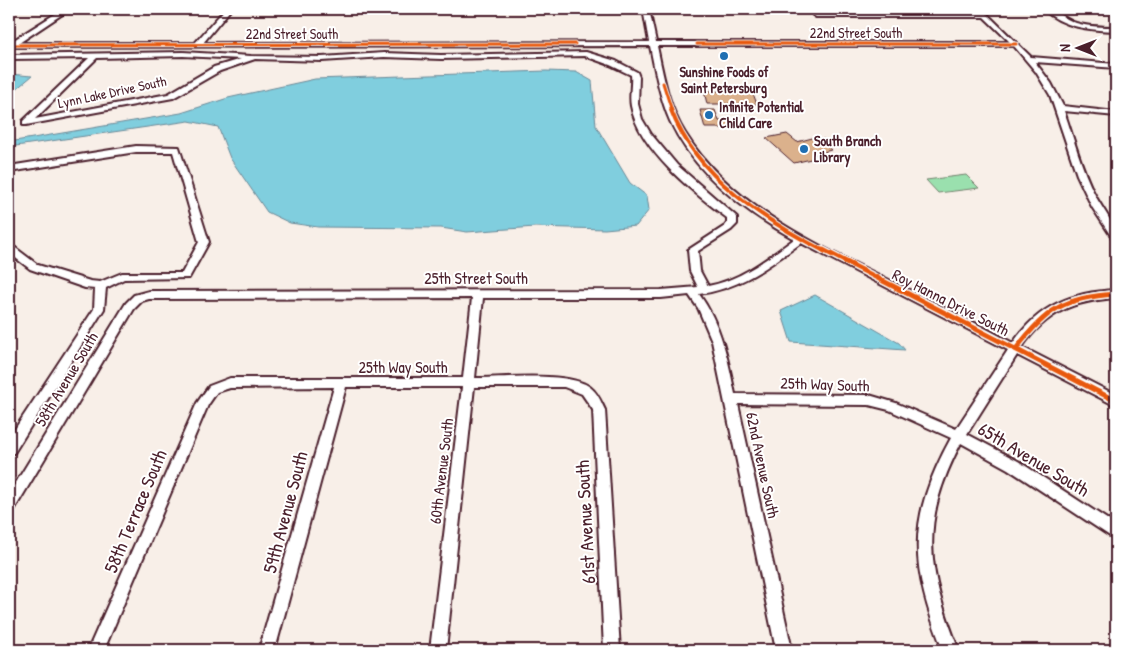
<svg xmlns="http://www.w3.org/2000/svg" width="1125" height="659" font-family="'Patrick Hand',sans-serif">
<style>
.green{fill:#9ae0ae;stroke:#72806c}
.water{fill:#80cede;stroke:#6a8896}
.building{fill:#dbb18c;stroke:#4a1f2b}
.lines{fill:none;stroke-linecap:round;stroke-linejoin:round}
.minor-casing{stroke:#4a1f2b;stroke-width:4}
.minor{fill:#fff;fill-rule:evenodd}
.cycleway-far2-casing{stroke:#fff;stroke-width:5}
.cycleway-far1-casing{stroke:#fff;stroke-width:6}
.cycleway-casing{stroke:#fff;stroke-width:8}
.cycleway-far2{stroke:#e8590c;stroke-width:3}
.cycleway-far1{stroke:#e8590c;stroke-width:4}
.cycleway{stroke:#e8590c;stroke-width:5}
.poi-dot{fill:#1f6fb2;stroke:#fff;stroke-width:2}
.labels{text-anchor:middle;stroke-width:4;stroke-linejoin:round;paint-order:stroke}
.far-street-label{font-size:14px;fill:#4a1f2b;stroke:#fff}
.far-poi-label{font-size:14px;font-weight:bold;fill:#4a1f2b;stroke:#fff;text-anchor:start}
.street-label{font-size:16px;fill:#4a1f2b;stroke:#fff}
.near-street-label{font-size:19px;fill:#4a1f2b;stroke:#fff}
</style>
<rect width="100%" height="100%" fill="#f8efe8"/>
<filter id="ink" filterUnits="userSpaceOnUse"><feTurbulence type="fractalNoise" baseFrequency=".02" numOctaves="2"/><feDisplacementMap in="SourceGraphic" scale="10" xChannelSelector="R" yChannelSelector="G"/><feConvolveMatrix kernelMatrix="1 2 1 2 8 2 1 2 1" color-interpolation-filters="sRGB"/></filter>
<g filter="url(#ink)">
<path class="green" d="M966,175L979,188L938,193L926,180Z"/>
<g class="water">
<path d="M546,71L576,72L592,81L596,126L630,183L647,196L649,210L636,226L605,229L535,227L467,232L441,228L318,227L290,223L267,212L230,158L218,127L189,121L9,147V142L181,113L228,98L315,79Z"/>
<path d="M9,74L32,76L9,95Z"/>
<path d="M815,295L899,343L905,350L791,342L781,311Z"/>
</g>
<g class="building">
<path d="M704,91H752L757,104H707Z"/>
<path d="M700,110H715L719,121L733,120L735,128H705Z"/>
<path d="M787,134L797,142L816,137L820,140L824,139L833,146L828,147L831,150L812,155L815,158L794,163L766,138Z"/>
</g>
<g class="lines">
<defs>
<g id="minor">
<path d="M63,9H70L19,43H195L225,9H231L203,43L649,42L643,9H649L656,42H1010L984,17H816L813,15L816,13H980L976,9H982L1031,57L1116,64V68L1035,62L1051,83L1063,106L1116,112V116L1064,111C1074,139 1081,168 1095,195C1102,209 1117,225 1116,240L1113,239L1092,207L1077,175L1050,95L1036,72L1014,46H657C663,75 669,108 685,133C732,208 818,245 895,283C934,302 974,322 1013,343C1039,305 1072,292 1116,290V298C1074,301 1047,311 1022,347L1116,395V406L1017,355L967,434L1018,461L1116,525V540L1008,469L961,443C919,523 927,570 959,650H943C910,566 906,520 951,438L889,410L869,405L738,404L792,650H776L712,341L698,308L689,295L661,298H483L475,378C502,378 569,371 590,387C598,393 601,402 605,410L620,650H604L593,410L582,394L564,387H474L446,650H430L462,387H346L275,650H259L334,387L230,388L217,392L208,405L104,650H88L197,403L209,386L230,378H463L472,298L149,299L142,301L134,309L14,510L9,512V494L126,303L134,295L149,291L661,290L698,287L690,271L688,250L725,226L727,223V218C693,192 639,150 631,106C629,96 632,85 631,75L610,65L585,56L441,59L384,57L322,61L255,59L220,71L173,98L26,125H23V121L89,58L9,59V55L183,52L251,56L322,57L384,53L441,55L586,52L616,61L637,72L639,77L638,104L642,119L651,134L677,165L737,217V224L731,230L698,251L700,271L708,286C741,280 768,258 794,239C745,212 694,173 670,121C660,98 655,71 650,46L9,47V43ZM183,56L241,59L214,67L168,94L35,119L97,58ZM801,243L1008,350L956,429L896,403L869,395L735,394C728,359 721,324 699,294C740,289 769,266 801,243Z"/>
<path d="M93,9H175L172,11H96Z"/>
<path d="M1043,9C1054,8 1064,19 1076,23C1089,27 1103,27 1116,27V31C1090,30 1063,28 1043,9Z"/>
<path d="M1107,9L1116,10V15Z"/>
<path d="M136,146L179,147L209,242L189,278L124,279L106,288L104,309L14,453L9,454V438L94,309L95,289L85,288L30,269L9,253V245L13,246L38,265L90,281L100,282L122,273H182L199,242L173,152H136L9,172V166Z"/>
</g>
</defs>
<use href="#minor" class="minor-casing"/>
<use href="#minor" class="minor"/>
<defs>
<g id="cycleway-far2">
<path d="M697,44H1016"/>
<path d="M9,45L575,44"/>
<path d="M663,83L672,111"/>
</g>
<path id="cycleway-far1" d="M671,110C697,178 764,220 826,252"/>
<g id="cycleway">
<path d="M823,250L1116,401"/>
<path d="M1016,349C1046,309 1065,297 1116,294"/>
</g>
</defs>
<use href="#cycleway-far2" class="cycleway-far2-casing"/>
<use href="#cycleway-far1" class="cycleway-far1-casing"/>
<use href="#cycleway" class="cycleway-casing"/>
<use href="#cycleway-far2" class="cycleway-far2"/>
<use href="#cycleway-far1" class="cycleway-far1"/>
<use href="#cycleway" class="cycleway"/>
</g>
</g>
<g class="poi-dot">
<circle cx="724" cy="56" r="5"/>
<circle cx="709" cy="115" r="5"/>
<circle cx="804" cy="149" r="5"/>
</g>
<g class="labels">
<g class="far-street-label">
<text x="856" y="38">22nd Street South</text>
<text x="292" y="39">22nd Street South</text>
<text transform="translate(112 92) rotate(-12)" y="5">Lynn Lake Drive South</text>
</g>
<g class="far-poi-label">
<text x="724" y="77" text-anchor="middle">Sunshine Foods of<tspan x="724" dy="16">Saint Petersburg</tspan></text>
<text x="719" y="112">Infinite Potential<tspan x="719" dy="16">Child Care</tspan></text>
<text x="814" y="146">South Branch<tspan x="814" dy="16">Library</tspan></text>
</g>
<g class="street-label">
<text x="476" y="284">25th Street South</text>
<text transform="translate(951 302) rotate(27)" y="6">Roy Hanna Drive South</text>
<text x="403" y="373">25th Way South</text>
<text transform="translate(66 379) rotate(-59)" y="6">58th Avenue South</text>
<text transform="translate(825 384) rotate(2)" y="6">25th Way South</text>
<text transform="translate(763 465) rotate(78)" y="6">62nd Avenue South</text>
<text transform="translate(441 471) rotate(-83)" y="6">60th Avenue South</text>
</g>
<g class="near-street-label">
<text transform="translate(1034 459) rotate(31)" y="7">65th Avenue South</text>
<text transform="translate(135 511) rotate(-67)" y="7">58th Terrace South</text>
<text transform="translate(285 512) rotate(-75)" y="7">59th Avenue South</text>
<text transform="translate(585 522) rotate(-93)" y="7">61st Avenue South</text>
</g>
</g>
<rect width="1125" height="659" fill="none" stroke="#fff" stroke-width="30"/>
<rect x="15" y="15" width="1095" height="629" fill="none" stroke="#4a1f2b" stroke-width="2" filter="url(#ink)"/>
<g transform="translate(1078 48) rotate(270)" stroke="#ffffff" stroke-width="4" paint-order="stroke">
<path d="M0-4L9 19L0 12L-9 19Z" fill="#4a1f2b"/>
<text y="-8" font-size="14" font-weight="bold" text-anchor="middle" fill="#4a1f2b">N</text>
</g>
</svg>
